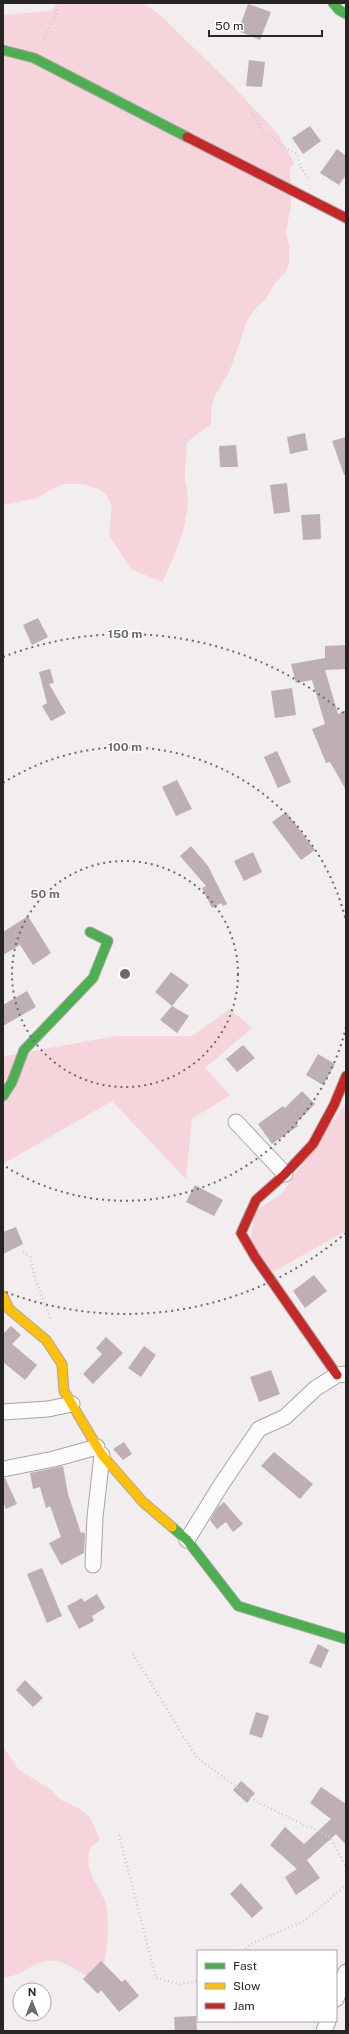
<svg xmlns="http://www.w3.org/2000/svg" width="349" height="2034" font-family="'Public Sans',sans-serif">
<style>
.green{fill:#f6d4dc}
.building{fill:#beafb3}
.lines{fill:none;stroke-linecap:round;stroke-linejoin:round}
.street-casing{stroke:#a7a4a4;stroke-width:17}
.fast-casing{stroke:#a7a4a4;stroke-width:11}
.slow-casing{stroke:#a7a4a4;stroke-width:11}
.jam-casing{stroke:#a7a4a4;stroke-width:11}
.path{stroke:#cecbcb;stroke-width:2.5;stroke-dasharray:1 3;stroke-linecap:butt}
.street{stroke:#fdfcfc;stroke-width:15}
.fast{stroke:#4caf50;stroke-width:9}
.slow{stroke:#ffc107;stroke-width:9}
.jam{stroke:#c62828;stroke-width:9}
.ring{fill:none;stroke:#6e6a6b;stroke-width:2;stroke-dasharray:2 4}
.centre{fill:#6e6a6b;stroke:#fff;stroke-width:2}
.ring-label{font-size:12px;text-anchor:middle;font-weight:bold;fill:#6e6a6b;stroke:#fff;stroke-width:3;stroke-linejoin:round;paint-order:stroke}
</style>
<rect width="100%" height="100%" fill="#f2edee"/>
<g class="green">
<path d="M56,3H142L159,14L230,83L278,134L294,163L289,172L291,180V204L286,233L289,245V263L286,272L275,283L266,299L254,310L247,321L230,370L215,396L211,410V424L187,442C187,455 183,472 186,485C187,491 188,497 188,503C185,532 175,557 162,582L131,569L109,535L112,507L107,496L101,490L83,484H66L57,486L37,498L3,505V15L52,11Z"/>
<path d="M230,1009L252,1028L205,1068L230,1095L192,1119L186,1179L112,1101L3,1164V1058L6,1056L116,1036H192Z"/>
<path d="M346,1103V1231L273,1272L250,1241L255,1212L282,1193Z"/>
<path d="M3,1747L19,1770L49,1788L61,1800L78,1808L90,1817L100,1839C97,1844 90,1845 89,1852C85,1871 98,1885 105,1901C111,1916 107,1954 103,1969L90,1977C78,1972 69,1963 56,1961C34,1958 22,1978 3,1977Z"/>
</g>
<g class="building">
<path d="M248,4L271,12L260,40L238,31Z"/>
<path d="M249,60L265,62L262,87L246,86Z"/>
<path d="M310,126L321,141L303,154L292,138Z"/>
<path d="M337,149L346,156V175L339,185L320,173Z"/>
<path d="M305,433L308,450L290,454L287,437Z"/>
<path d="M346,437V475H344L332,441Z"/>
<path d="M236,445L238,467H220L219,446Z"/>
<path d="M287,483L290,512L274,514L270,485Z"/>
<path d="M320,514L321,539L303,540L301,515Z"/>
<path d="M38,618L48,637L32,645L23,625Z"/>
<path d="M346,645V669L325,670L338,714L346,710V790L330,762L326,763L312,729L325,724L312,680L296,683L291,664L325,658V646Z"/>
<path d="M50,669L54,683L49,684L66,713L51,721L42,706L47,703L39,672Z"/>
<path d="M292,688L296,715L275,718L271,691Z"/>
<path d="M277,751L291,782L278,788L264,757Z"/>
<path d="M177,780L192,809L176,816L162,787Z"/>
<path d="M286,812L315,850L301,860L272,822Z"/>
<path d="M191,846L208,866L227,904L223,906L221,903L212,908L202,888L206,886L180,856Z"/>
<path d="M253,852L262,872L244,881L234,861Z"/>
<path d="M28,916L51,953L33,965L20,945L3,955V932Z"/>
<path d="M171,972L189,985L172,1006L155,992Z"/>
<path d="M27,991L36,1007L3,1026V1005Z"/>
<path d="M172,1006L189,1016L177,1033L160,1020Z"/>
<path d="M243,1045L255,1058L237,1072L226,1059Z"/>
<path d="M318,1054L335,1064L323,1085L306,1075Z"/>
<path d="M302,1091L315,1104L296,1123L298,1126L272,1144L258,1124L283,1106L285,1108Z"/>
<path d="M195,1185L223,1200L214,1216L186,1202Z"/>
<path d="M16,1227L23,1244L3,1254V1232Z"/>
<path d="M314,1275L327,1291L305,1308L293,1291Z"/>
<path d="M11,1326L21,1335L12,1344L37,1365L25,1380L3,1362V1334Z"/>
<path d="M106,1337L123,1353L93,1384L83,1374L102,1354L96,1348Z"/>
<path d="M144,1346L156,1355L141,1377L128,1368Z"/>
<path d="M271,1370L280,1394L259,1402L250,1377Z"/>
<path d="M124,1442L132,1454L123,1460L113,1449Z"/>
<path d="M274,1452L313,1484L300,1499L261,1466Z"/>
<path d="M63,1466L68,1494L81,1533L84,1532L85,1535L84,1553L61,1565L49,1543L61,1537L50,1506L46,1508L40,1487L33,1489L30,1473Z"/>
<path d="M3,1478H5L17,1504L6,1509L3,1502Z"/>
<path d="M224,1502L243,1524L233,1532L226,1522L217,1529L210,1520L217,1508Z"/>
<path d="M42,1568L62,1616L47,1623L27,1574Z"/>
<path d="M97,1594L105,1608L92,1616L94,1621L79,1629L67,1606L82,1598L84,1602Z"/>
<path d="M318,1644L329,1650L321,1668L309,1663Z"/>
<path d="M25,1680L43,1698L33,1707L16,1690Z"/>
<path d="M256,1712L269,1716L262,1738L249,1734Z"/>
<path d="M241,1781L255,1793L247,1803L233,1790Z"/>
<path d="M321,1787L346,1804V1845L336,1834L307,1860L320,1878L296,1895L285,1877L297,1869L270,1845L285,1827L304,1844L331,1819L310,1803Z"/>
<path d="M241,1883L263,1908L252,1918L230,1894Z"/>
<path d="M101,1961L122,1982L125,1979L139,1996L119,2012L101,1990L98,1994L83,1979Z"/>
<path d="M196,2016L197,2031H175L174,2017Z"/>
</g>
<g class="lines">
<defs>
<g id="street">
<path d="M236,1122L285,1174"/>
<path d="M3,1412L48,1409L72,1404"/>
<path d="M3,1469L54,1459L97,1447"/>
<path d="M187,1540L221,1485L259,1429L285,1417L316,1388L337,1375L346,1374"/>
<path d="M93,1565L95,1517L102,1455"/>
<path d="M336,1999L346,1972"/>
<path d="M324,2031L328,2021"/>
</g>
<g id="fast">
<path d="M333,3L339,10L346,14"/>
<path d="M3,50L34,58L187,137"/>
<path d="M3,1096L12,1082L24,1050L93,978L108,941L90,932"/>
<path d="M172,1527L187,1540L238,1606L346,1639"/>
</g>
<path id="slow" d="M3,1296L9,1309L46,1340L62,1364L64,1391L102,1455L143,1502L172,1527"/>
<g id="jam">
<path d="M187,137L346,218"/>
<path d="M337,1375L255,1257L241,1233L256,1200L284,1175L313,1144L334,1105L346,1076"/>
</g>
</defs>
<use href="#street" class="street-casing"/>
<use href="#fast" class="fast-casing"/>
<use href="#slow" class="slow-casing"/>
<use href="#jam" class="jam-casing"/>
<g class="path">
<path d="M42,43L59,8L58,3"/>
<path d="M252,113L262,130L284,147L297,154L301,168L308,178"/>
<path d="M23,1252L30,1257L35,1278L51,1320"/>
<path d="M133,1654L197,1758L259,1803L330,1837L346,1867"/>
<path d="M119,1835L156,1978L180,1984L198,1981"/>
<path d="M242,1951L251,1944L304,1921L346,1885"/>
</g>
<use href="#street" class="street"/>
<use href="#fast" class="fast"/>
<use href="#slow" class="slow"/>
<use href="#jam" class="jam"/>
</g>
<g class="ring">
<circle cx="125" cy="974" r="113"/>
<path d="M346 1027A227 227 0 0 1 3 1165M3 783A227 227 0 0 1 346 921"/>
<path d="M346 1233A340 340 0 0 1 3 1291M3 657A340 340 0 0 1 346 715"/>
</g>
<circle cx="125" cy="974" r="6" class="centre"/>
<g class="ring-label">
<text x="125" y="638">150 m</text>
<text x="125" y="751">100 m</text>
<text x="45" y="898">50 m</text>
</g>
<rect width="349" height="2034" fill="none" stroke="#272424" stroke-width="8"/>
<rect x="197" y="1950" width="140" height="72" fill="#ffffff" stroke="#a9a7a7"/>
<rect x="205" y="1963" width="20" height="6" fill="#4caf50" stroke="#a9a7a7"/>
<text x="233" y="1970" font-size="12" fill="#272424">Fast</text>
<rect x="205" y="1983" width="20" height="6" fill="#ffc107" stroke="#a9a7a7"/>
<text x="233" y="1990" font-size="12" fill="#272424">Slow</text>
<rect x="205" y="2003" width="20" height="6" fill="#c62828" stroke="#a9a7a7"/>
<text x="233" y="2010" font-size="12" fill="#272424">Jam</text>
<g transform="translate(32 2002)"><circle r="19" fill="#ffffff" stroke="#a9a7a7"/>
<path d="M0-3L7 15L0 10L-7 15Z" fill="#6e6a6b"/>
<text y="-6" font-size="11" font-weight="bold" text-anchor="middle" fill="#272424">N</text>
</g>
<path d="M209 30v6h113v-6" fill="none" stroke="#272424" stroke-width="2"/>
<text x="215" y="30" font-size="12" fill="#272424" stroke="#ffffff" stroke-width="3" paint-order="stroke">50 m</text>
</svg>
